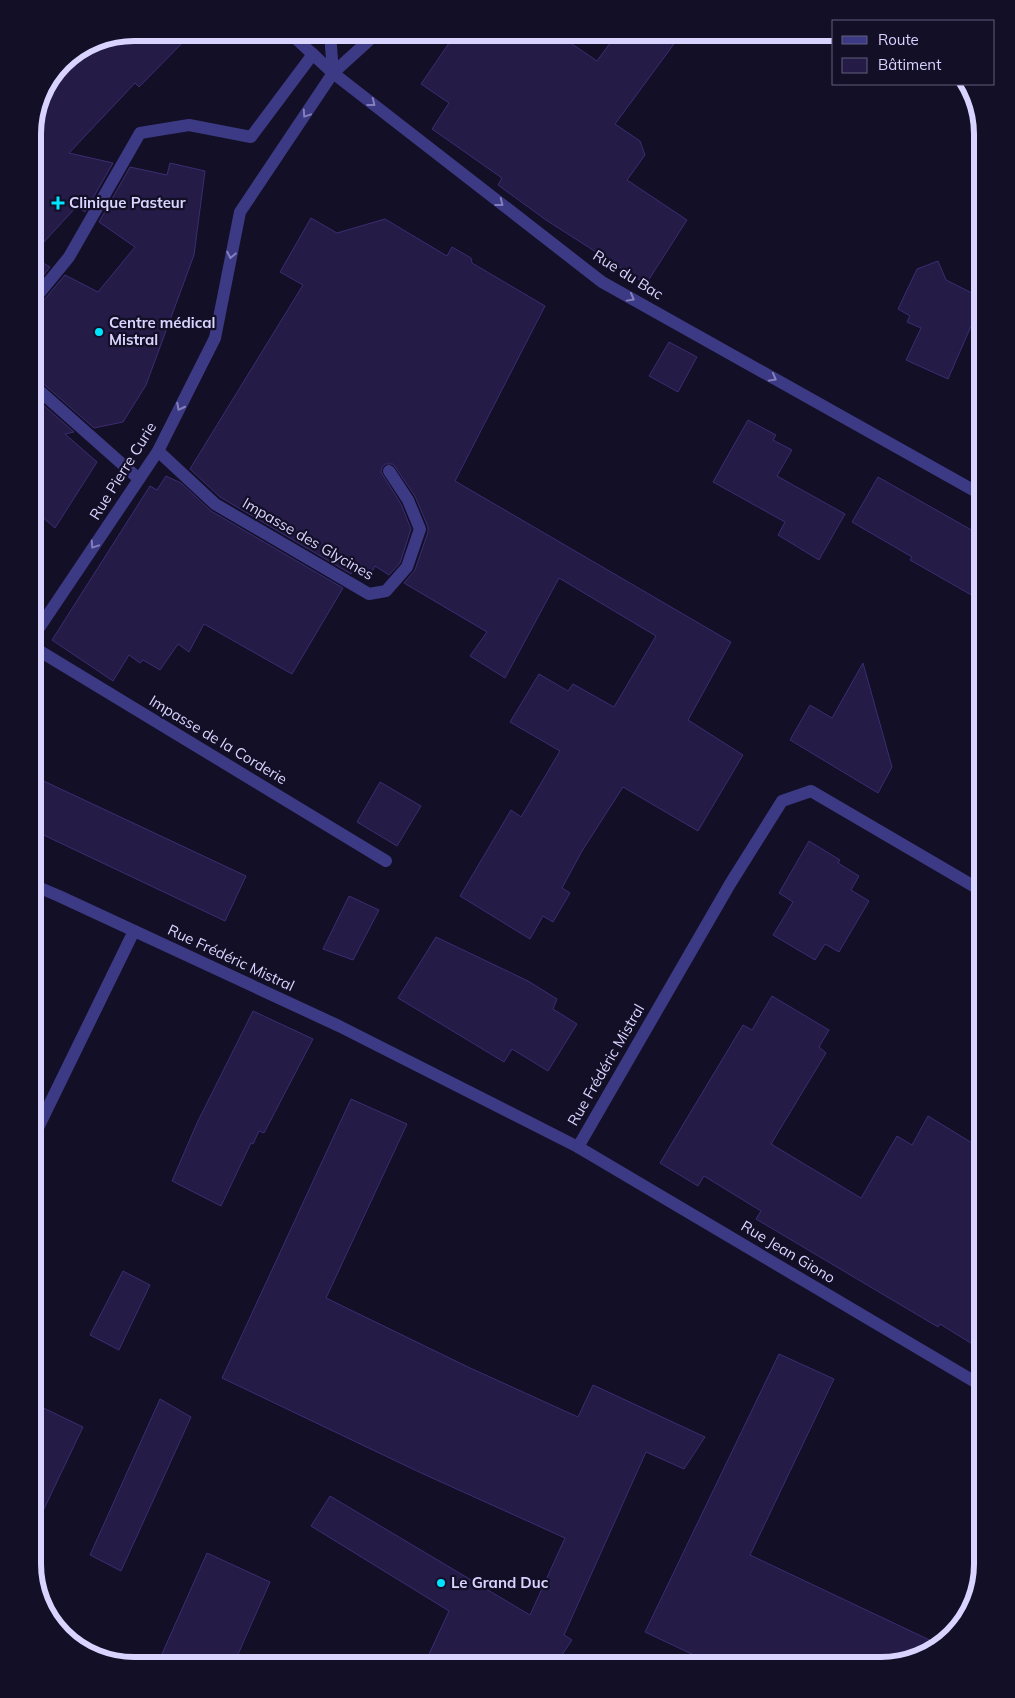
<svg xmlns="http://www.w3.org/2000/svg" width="1015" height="1698" font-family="Mulish,sans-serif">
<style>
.building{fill:#241b47;stroke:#3b2d73}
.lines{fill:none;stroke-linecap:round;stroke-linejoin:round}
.service{stroke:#3d3a85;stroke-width:12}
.minor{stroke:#3d3a85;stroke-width:12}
.oneway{stroke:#837fbc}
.poi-dot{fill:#00e5ff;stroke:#130f26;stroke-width:2}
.labels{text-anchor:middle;stroke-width:4.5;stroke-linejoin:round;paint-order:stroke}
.poi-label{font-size:15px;font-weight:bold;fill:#d9d4ff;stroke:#130f26;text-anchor:start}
.street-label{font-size:15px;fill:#d9d4ff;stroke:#130f26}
.rim{fill:none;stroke:#d9d4ff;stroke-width:6}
</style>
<rect width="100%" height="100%" fill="#130f26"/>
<g class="building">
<path d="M134,32L192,33L139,87L135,83L69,153L113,163L85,212L77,206L33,254V128L40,95L63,62L96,40Z"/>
<path d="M456,33H556L597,61L613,39L621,43L628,33H682L615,124L640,141L645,155L627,180L687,220L646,284L546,220L498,185L502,178L432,129L449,103L421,84Z"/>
<path d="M170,163L205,171L194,255L146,385L123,422L94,428L38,379L33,377V309L39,306L65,275L98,292L135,247L99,222L130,167L167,175Z"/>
<path d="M311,218L337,233L385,219L447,256L452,247L471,258L472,263L545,306L455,481L731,642L688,720L743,755L698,831L623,787L582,851L562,888L570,893L553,922L543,916L530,939L460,896L511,810L521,817L560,751L510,722L539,674L568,691L573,684L614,707L656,636L559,578L505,678L470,656L487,632L404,583L415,570L428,532V527L415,496L393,464H385L382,468L381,472L401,504L411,529L400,563L389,575L375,566L368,580L353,572L351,574L220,497L190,469L303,285L280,272Z"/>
<path d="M33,257L50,267L33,289Z"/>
<path d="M938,261L946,280L982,298V301L948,379L906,360L921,328L907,322L910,316L898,309L917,269Z"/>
<path d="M669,342L697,357L678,392L649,376Z"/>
<path d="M33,396L74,432L65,434L97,462L55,528L33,509Z"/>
<path d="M748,420L776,435L773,440L792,450L777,476L845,514L819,560L778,535L785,522L713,482Z"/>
<path d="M166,476L181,483L211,511L343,588L292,674L204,624L189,652L178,644L160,670L143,660L140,663L129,655L113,681L52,640L150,486L157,490Z"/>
<path d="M878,477L982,536V601L910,560L912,557L852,522Z"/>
<path d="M863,663L892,767L878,793L790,740L810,705L832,718Z"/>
<path d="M33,776L246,876L225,921L33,830Z"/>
<path d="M380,782L421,806L397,846L357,822Z"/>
<path d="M809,841L840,860L838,863L859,876L851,890L869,901L839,952L825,944L815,960L773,935L793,902L779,893Z"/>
<path d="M349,896L379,910L353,960L323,949Z"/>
<path d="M436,937L528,981L557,999L553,1009L577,1024L548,1071L512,1049L504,1062L398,998Z"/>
<path d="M772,996L829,1030L819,1047L826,1053L771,1144L861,1198L897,1136L912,1145L928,1116L982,1149V1350L940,1324L938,1327L756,1219L761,1211L704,1176L698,1186L660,1163L743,1025L752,1030Z"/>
<path d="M253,1011L313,1039L264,1133L259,1131L253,1144L251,1143L221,1206L172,1181L197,1123Z"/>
<path d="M351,1099L407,1124L326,1298L468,1367L578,1417L593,1385L705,1437L684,1469L646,1452L564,1635L572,1640L555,1665H424L449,1611L311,1526L330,1496L530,1615L565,1538L419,1472L222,1378Z"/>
<path d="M123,1271L150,1285L119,1350L90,1335Z"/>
<path d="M779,1354L834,1379L750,1555L938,1644L925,1655L880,1666L715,1665L645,1632Z"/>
<path d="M160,1399L191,1417L121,1571L90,1555Z"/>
<path d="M33,1403L83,1427L32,1534Z"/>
<path d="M207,1553L270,1582L239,1652L232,1665H157Z"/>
</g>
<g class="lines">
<g class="service">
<path d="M290,33L333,73"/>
<path d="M33,301L69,257L140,133L189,125L251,137L313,54"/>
<path d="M33,385L139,479"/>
<path d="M158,451L215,504L369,594L386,591L407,567L420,529L408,500L389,471"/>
<path d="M33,647L386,861"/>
<path d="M33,1138L134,931"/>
</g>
<g class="minor">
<path d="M330,33L333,73"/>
<path d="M333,73L602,282L982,495"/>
<path d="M33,637L158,451L215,338L240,212L333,73L377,33"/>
<path d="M33,885L59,896L339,1026L578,1147L982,1386"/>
<path d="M578,1147L730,884L782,801L811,791L982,891"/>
</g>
</g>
<defs><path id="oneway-chevron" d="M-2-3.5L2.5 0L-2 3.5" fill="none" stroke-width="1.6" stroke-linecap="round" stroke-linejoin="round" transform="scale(1.25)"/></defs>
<g class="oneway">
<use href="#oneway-chevron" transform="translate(372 103) rotate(38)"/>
<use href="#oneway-chevron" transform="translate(306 114) rotate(124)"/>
<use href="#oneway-chevron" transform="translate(500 203) rotate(38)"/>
<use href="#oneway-chevron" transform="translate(231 255) rotate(101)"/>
<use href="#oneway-chevron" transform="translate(631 298) rotate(29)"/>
<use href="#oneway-chevron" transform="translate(773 378) rotate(29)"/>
<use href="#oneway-chevron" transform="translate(180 407) rotate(117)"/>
<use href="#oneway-chevron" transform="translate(94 545) rotate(124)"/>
</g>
<g class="poi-dot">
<path d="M55.5 195.5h5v5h5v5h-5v5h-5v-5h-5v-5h5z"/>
<circle cx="99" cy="332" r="5"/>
<circle cx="441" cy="1583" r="5"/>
</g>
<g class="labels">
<g class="poi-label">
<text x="69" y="208">Clinique Pasteur</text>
<text x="109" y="328">Centre médical<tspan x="109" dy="17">Mistral</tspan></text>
<text x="451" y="1588">Le Grand Duc</text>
</g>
<g class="street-label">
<text transform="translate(628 275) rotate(32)" y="5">Rue du Bac</text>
<text transform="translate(123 471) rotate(-58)" y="5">Rue Pierre Curie</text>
<text transform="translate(308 539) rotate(30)" y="5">Impasse des Glycines</text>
<text transform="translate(218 740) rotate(31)" y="5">Impasse de la Corderie</text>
<text transform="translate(231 958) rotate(25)" y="5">Rue Frédéric Mistral</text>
<text transform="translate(606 1065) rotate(-60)" y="5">Rue Frédéric Mistral</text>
<text transform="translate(788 1252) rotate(31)" y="5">Rue Jean Giono</text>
</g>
</g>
<path d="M0 0H1015V1698H0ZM134 41H881A93 93 0 0 1 974 134V1564A93 93 0 0 1 881 1657H134A93 93 0 0 1 41 1564V134A93 93 0 0 1 134 41Z" fill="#130f26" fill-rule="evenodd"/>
<path class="rim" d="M134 41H881A93 93 0 0 1 974 134V1564A93 93 0 0 1 881 1657H134A93 93 0 0 1 41 1564V134A93 93 0 0 1 134 41Z"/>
<rect x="832" y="20" width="162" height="65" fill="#130f26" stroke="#625e7d"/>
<rect x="842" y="36" width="25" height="8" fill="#3d3a85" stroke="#625e7d"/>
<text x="878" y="45" font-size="15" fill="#d9d4ff">Route</text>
<rect x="842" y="58" width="25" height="15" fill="#241b47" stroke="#625e7d"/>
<text x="878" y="70" font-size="15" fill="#d9d4ff">Bâtiment</text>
</svg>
